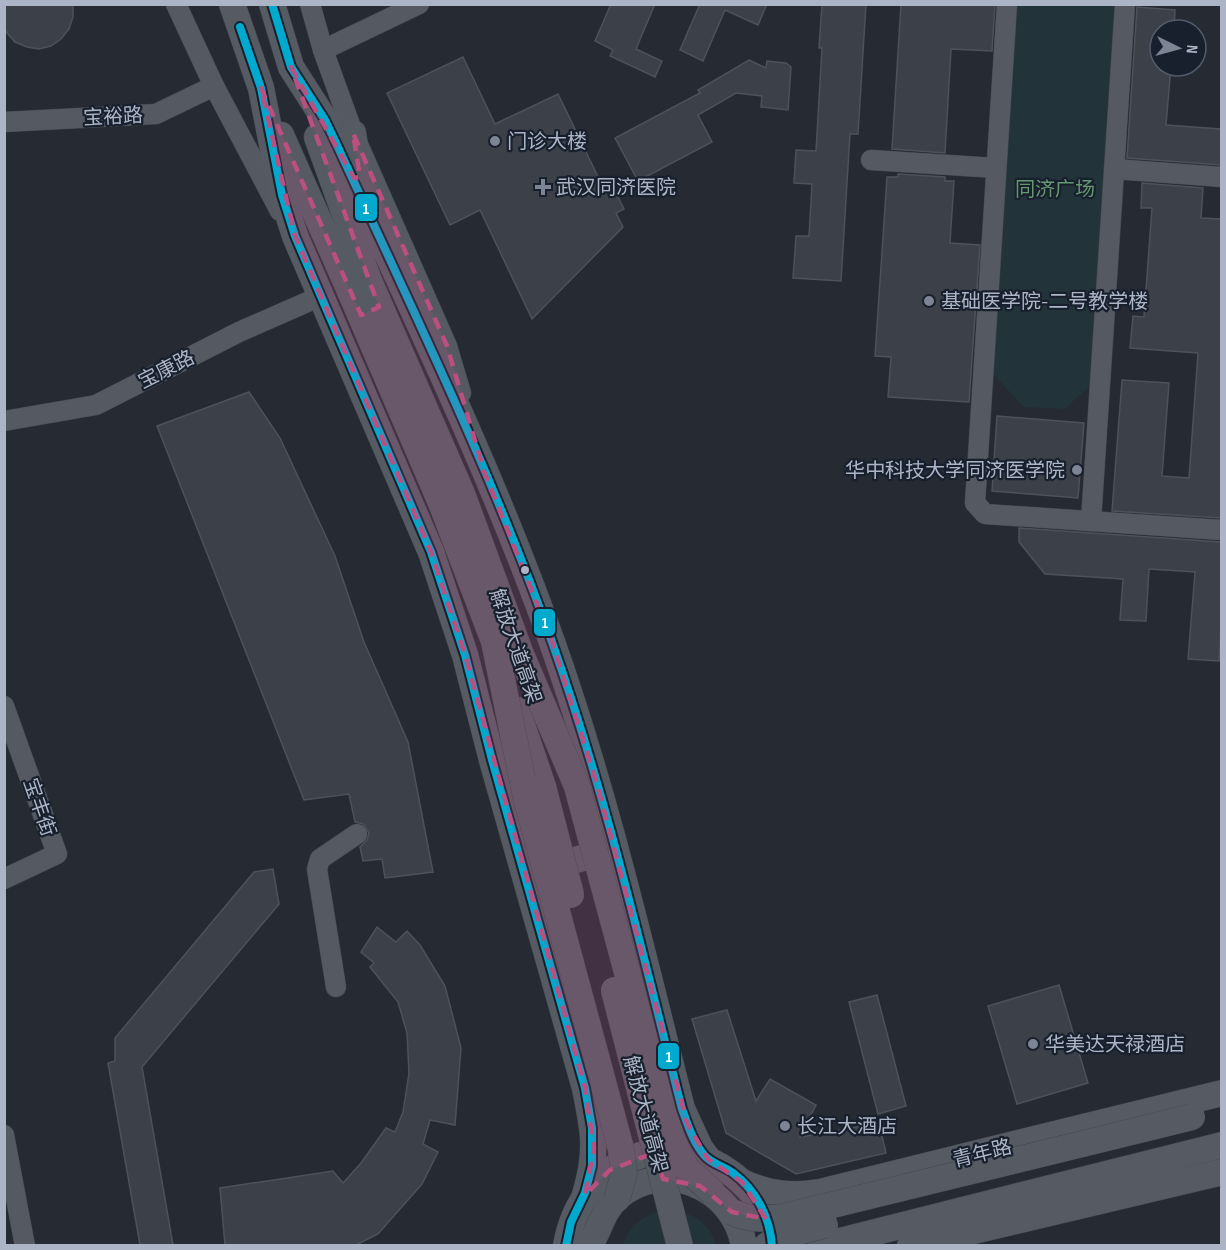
<svg xmlns="http://www.w3.org/2000/svg" width="1226" height="1250" font-family="'Sofia Sans Condensed','Noto Sans SC',sans-serif">
<style>
.green{fill:#223439}
.building{fill:#3c4149;stroke:#4c525b;stroke-width:1.5}
.lines{fill:none;stroke-linecap:round;stroke-linejoin:round}
.minor-casing{stroke:#42464e;stroke-width:21}
.major-casing{stroke:#42474f;stroke-width:27}
.minor{stroke:#545962;stroke-width:20}
.major{stroke:#565b63;stroke-width:26}
.major-bridge-casing{stroke:#42474f;stroke-width:27;stroke-linecap:butt}
.major-bridge{stroke:#565b63;stroke-width:26}
.bus-1-casing{stroke:#18202d;stroke-width:12}
.bus-1{stroke:#00a9ce;stroke-width:8}
.marked{fill:#ba4f80;fill-opacity:0.2;stroke:#ba4f80;stroke-width:4.5;stroke-dasharray:12 8;stroke-linejoin:round}
.poi-dot{fill:#7d8493;stroke:#18202d;stroke-width:2}
.bus-dot{fill:#acb5c6;stroke:#18202d;stroke-width:2}
.labels{text-anchor:middle;stroke-width:4.5;stroke-linejoin:round;paint-order:stroke}
.street-label{font-size:20px;fill:#acb5c6;stroke:#18202d}
.poi-label{font-size:20px;fill:#acb5c6;stroke:#18202d;text-anchor:start}
.park-label{font-size:20px;fill:#639870;stroke:#18202d}
.line-badge{stroke:#18202d;stroke-width:2}
.badge-label{font-size:16px;text-anchor:middle;font-weight:bold;fill:#fff}
</style>
<rect width="100%" height="100%" fill="#252a33"/>
<g class="green">
<path d="M1015,5H1118L1093,383L1065,409L1024,407L992,373Z"/>
<path d="M669,1209C693,1213 709,1222 716,1245L622,1246C631,1223 646,1213 669,1209Z"/>
</g>
<g class="building">
<path d="M4,4H73V17L69,29L61,39L51,46L39,49L27,47L15,42L7,33L4,28Z"/>
<path d="M611,4H655L636,49L662,61L655,77L610,56L613,50L595,41Z"/>
<path d="M700,4H767L758,25L725,10L703,61L680,50Z"/>
<path d="M822,4H866L858,134H850L841,281L793,278L796,236H809L812,184L794,183L796,150L816,151L822,48H819Z"/>
<path d="M901,4H995L992,51L951,49L945,153L892,149Z"/>
<path d="M1137,7L1175,10L1174,30H1160V66H1171L1166,125L1221,129V165L1127,158Z"/>
<path d="M463,57L495,124L558,94L604,189L612,185L624,209L616,213L623,227L532,319L480,210L450,225L387,93Z"/>
<path d="M749,60L766,68L767,61L786,63L791,67L788,110L761,107L762,96L736,93L698,115L712,142L638,181L615,138L700,93L698,90Z"/>
<path d="M898,174L945,177V181H954L950,243L980,245L969,402L888,397L891,357L875,356L887,177H898Z"/>
<path d="M1142,183L1203,188L1201,218L1221,219V518L1112,511L1122,380L1169,383L1162,476L1189,478L1198,353L1130,348L1133,316L1144,317L1152,208H1141Z"/>
<path d="M249,392L280,438L335,556L364,642L408,742L433,872L385,878L382,859L363,861L360,847L367,840L369,833L363,824L355,822L349,794L304,800L157,426Z"/>
<path d="M997,416L1084,423L1078,498L992,491Z"/>
<path d="M1019,528L1221,542V626L1219,661L1188,659L1195,572L1149,569L1146,621L1120,620L1123,579L1045,574L1019,542Z"/>
<path d="M273,869L279,904L142,1067L173,1245H140L108,1063L115,1061V1038L254,872Z"/>
<path d="M377,927L396,942L407,931L420,945L445,986L461,1048L455,1125L430,1120L423,1144L438,1152L422,1184L378,1234L356,1245H225L220,1188L333,1171L343,1183L361,1163L386,1128L395,1132L403,1112L409,1073L407,1033L398,1002L370,967L374,963L361,952Z"/>
<path d="M1059,985L1088,1083L1017,1104L988,1006Z"/>
<path d="M877,995L906,1106L878,1114L849,1002Z"/>
<path d="M727,1010L756,1101L770,1079L816,1105L800,1137L879,1123L886,1153L796,1174L726,1133L692,1019Z"/>
</g>
<g class="lines">
<defs>
<g id="minor">
<path d="M176,4L214,86L280,211"/>
<path d="M310,4L323,50L353,133L447,346L461,393"/>
<path d="M1007,4L975,503L985,514L1222,530"/>
<path d="M323,50L419,4"/>
<path d="M4,122L156,114L214,86"/>
<path d="M871,160L996,168"/>
<path d="M1114,169L1222,177"/>
<path d="M4,421L96,405L239,332L321,296"/>
<path d="M1091,521L1125,4"/>
<path d="M4,706L57,854L4,879"/>
<path d="M336,987L317,869L320,859L357,834"/>
<path d="M4,1135L25,1246"/>
</g>
<g id="major">
<path d="M232,4L261,88L282,195L295,236L431,552L465,655L492,760L585,1088C594,1132 598,1151 585,1195"/>
<path d="M272,4L291,67L325,120L337,145C412,309 492,472 552,642C606,794 642,953 682,1109L700,1148L708,1159"/>
<path d="M353,133L359,171"/>
<path d="M281,135L350,291"/>
<path d="M317,137L369,281"/>
<path d="M517,710L543,787"/>
<path d="M543,869L615,849"/>
<path d="M742,1182C768,1194 792,1197 820,1192L1222,1093"/>
<path d="M566,1246C583,1148 689,1118 754,1195"/>
<path d="M589,1246C600,1230 602,1212 617,1198C664,1157 734,1186 744,1246"/>
<path d="M820,1246L1222,1145"/>
<path d="M910,1246L1222,1172"/>
</g>
</defs>
<use href="#minor" class="minor-casing"/>
<use href="#major" class="major-casing"/>
<use href="#minor" class="minor"/>
<use href="#major" class="major"/>
<defs>
<g id="major-bridge">
<path d="M369,281L462,494L520,652L577,786L672,1139L686,1168L713,1193"/>
<path d="M350,291L442,505L494,641L526,797L621,1149L624,1173L617,1199"/>
<path d="M543,787L571,895"/>
<path d="M614,990L680,1246"/>
<path d="M732,1212C749,1220 764,1219 783,1217L1192,1117"/>
<path d="M766,1246L779,1237L825,1225"/>
</g>
</defs>
<use href="#major-bridge" class="major-bridge-casing"/>
<use href="#major-bridge" class="major-bridge"/>
<defs>
<g id="bus-1">
<path d="M272,4L291,67L325,120L337,145C412,309 492,472 552,642C606,794 642,952 682,1109C688,1125 693,1143 705,1156C712,1164 724,1166 733,1173C756,1190 770,1217 772,1246"/>
<path d="M240,27L261,88L282,195L295,236L431,552L465,655L492,760L585,1088L592,1128V1166L585,1193L571,1222L566,1246"/>
</g>
</defs>
<use href="#bus-1" class="bus-1-casing"/>
<use href="#bus-1" class="bus-1"/>
</g>
<path class="marked" d="M291,67L354,178L360,177L353,133L447,346L484,471L552,641L597,784L687,1123L708,1159L742,1182L766,1219L732,1212L700,1186L663,1179L656,1152L610,1170L585,1195L594,1148L585,1088L465,655L431,552L295,236L261,88L361,315L379,307Z"/>
<g class="poi-dot">
<circle cx="495" cy="141" r="6"/>
<path d="M540 178h6v6h6v6h-6v6h-6v-6h-6v-6h6z"/>
<circle cx="929" cy="301" r="6"/>
<circle cx="1077" cy="470" r="6"/>
<circle cx="1033" cy="1044" r="6"/>
<circle cx="785" cy="1126" r="6"/>
</g>
<circle class="bus-dot" cx="525" cy="570" r="5"/>
<g class="labels">
<g class="street-label">
<text transform="translate(113 116) rotate(-3)" y="7">宝裕路</text>
<text transform="translate(166 369) rotate(-27)" y="7">宝康路</text>
<text transform="translate(516 646) rotate(71)" y="7">解放大道高架</text>
<text transform="translate(40 807) rotate(71)" y="7">宝丰街</text>
<text transform="translate(646 1114) rotate(75)" y="7">解放大道高架</text>
<text transform="translate(982 1153) rotate(-14)" y="7">青年路</text>
</g>
<g class="poi-label">
<text x="507" y="148">门诊大楼</text>
<text x="556" y="194">武汉同济医院</text>
<text x="941" y="308">基础医学院-二号教学楼</text>
<text x="1065" y="477" text-anchor="end">华中科技大学同济医学院</text>
<text x="1045" y="1051">华美达天禄酒店</text>
<text x="797" y="1133">长江大酒店</text>
</g>
<g class="park-label">
<text x="1055" y="196">同济广场</text>
</g>
</g>
<g class="line-badge">
<rect x="354" y="193" width="24" height="29" rx="6" fill="#00a9ce"/>
<rect x="533" y="608" width="23" height="29" rx="6" fill="#00a9ce"/>
<rect x="657" y="1042" width="23" height="28" rx="6" fill="#00a9ce"/>
</g>
<g class="badge-label">
<text x="366" y="214">1</text>
<text x="545" y="628">1</text>
<text x="669" y="1062">1</text>
</g>
<rect width="1226" height="1250" fill="none" stroke="#acb5c6" stroke-width="12"/>
<g transform="translate(1178 48) rotate(95)"><circle r="28" fill="#18202d" stroke="#535c6a" stroke-width="1.5"/>
<path d="M0-4.5L10 22L0 15L-10 22Z" fill="#7d8493"/>
<text y="-9" font-size="16" font-weight="bold" text-anchor="middle" fill="#acb5c6">N</text>
</g>
</svg>
